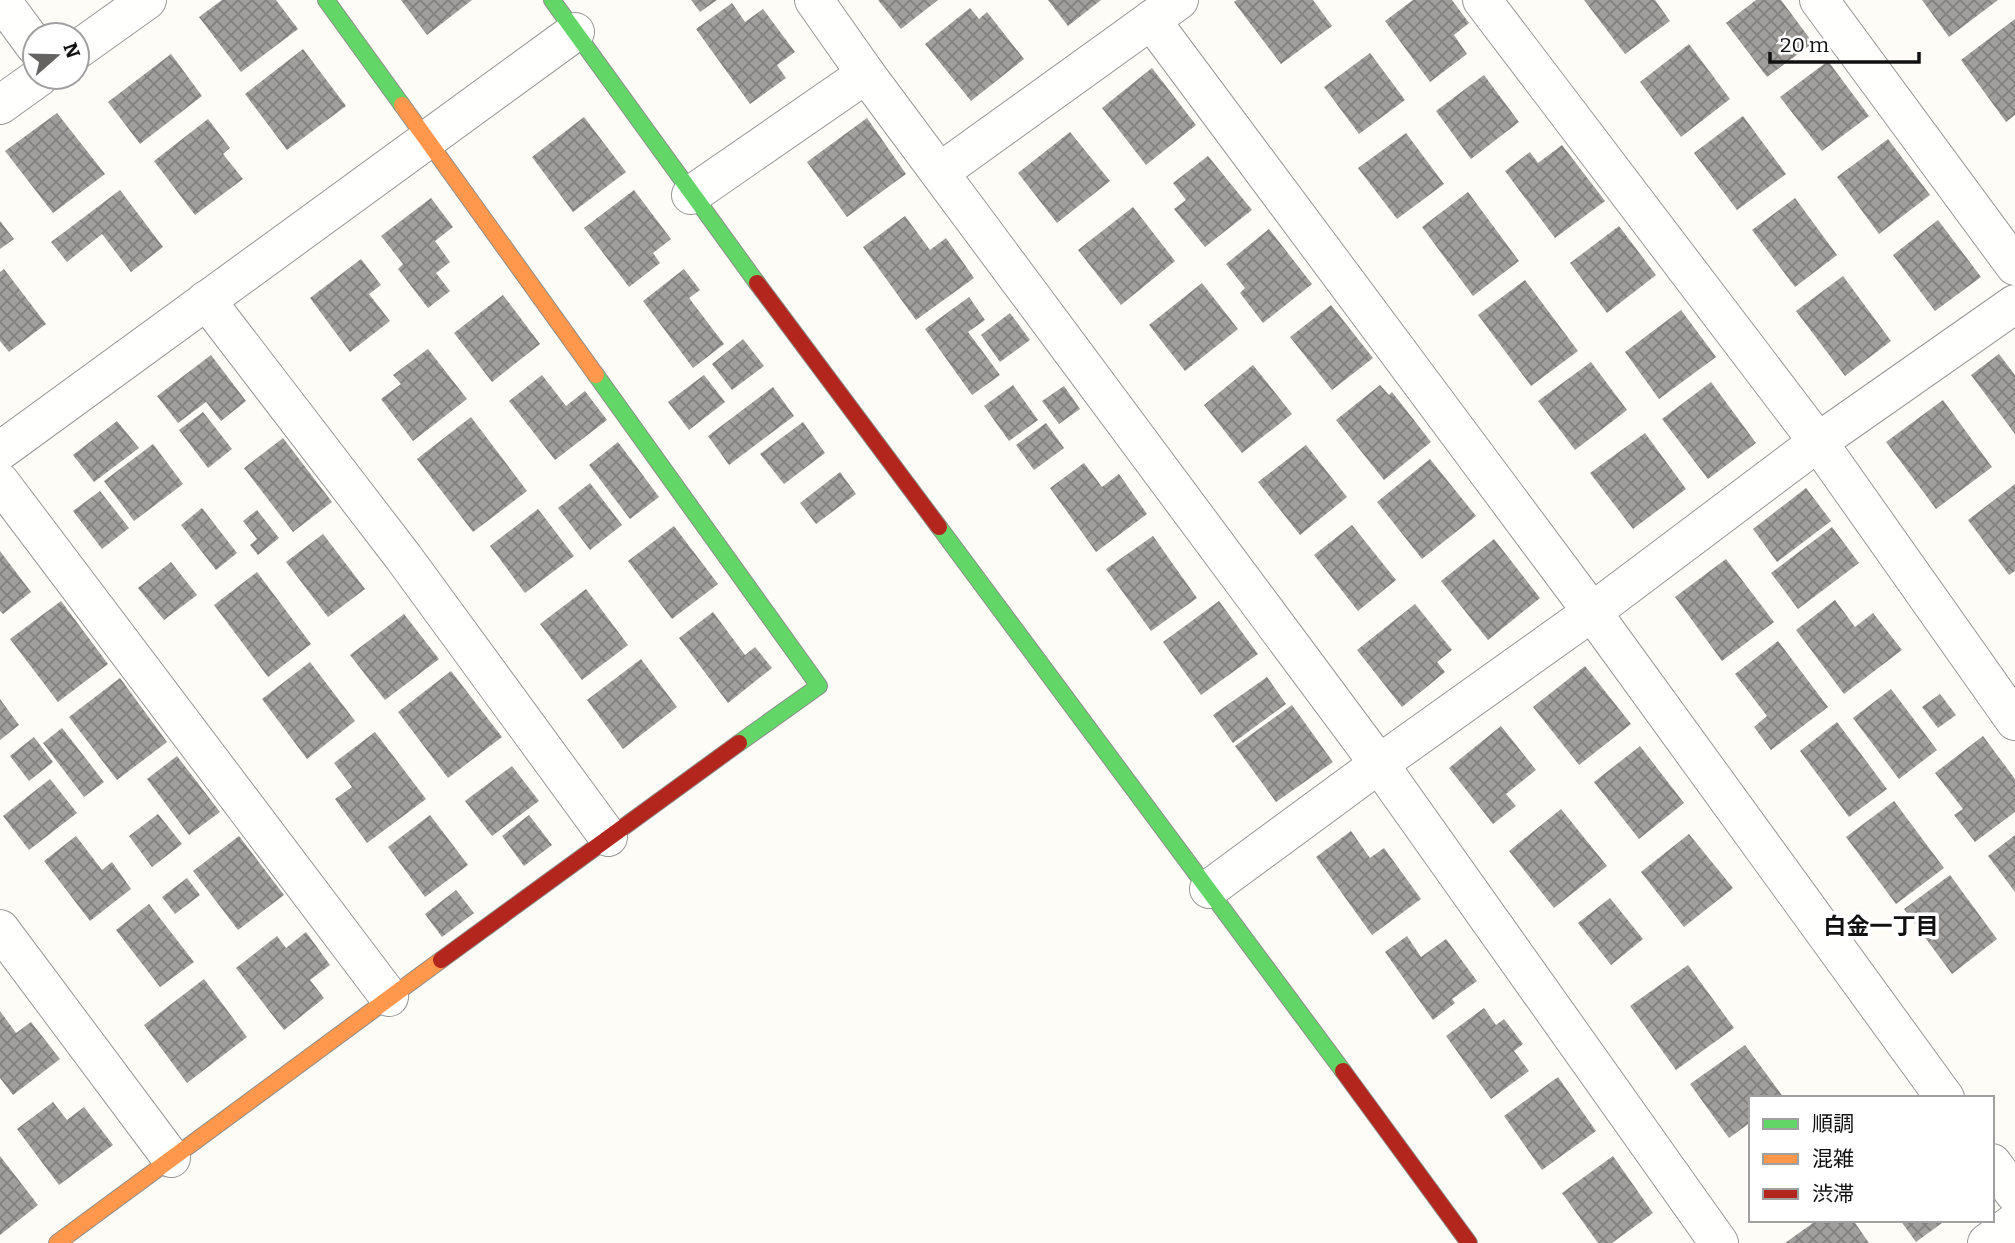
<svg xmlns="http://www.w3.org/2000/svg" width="2015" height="1243" font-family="Bitter,'Noto Sans JP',serif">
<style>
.building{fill:url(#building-cross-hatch)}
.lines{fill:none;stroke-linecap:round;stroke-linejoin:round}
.street-casing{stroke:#979795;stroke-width:40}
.fast-casing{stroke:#8e8d8b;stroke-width:18}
.slow-casing{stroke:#8e8d8b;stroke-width:18}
.jam-casing{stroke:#8e8d8b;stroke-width:18}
.street{stroke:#fffffe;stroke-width:38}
.fast{stroke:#63d668;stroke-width:16}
.slow{stroke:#ff974d;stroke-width:16}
.jam{stroke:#b3261e;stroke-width:16}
.labels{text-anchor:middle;stroke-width:7;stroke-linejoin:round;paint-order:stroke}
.neighbourhood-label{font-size:23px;font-weight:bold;fill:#111;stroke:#fff}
</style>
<defs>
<pattern id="building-cross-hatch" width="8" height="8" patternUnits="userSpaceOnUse" patternTransform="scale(1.75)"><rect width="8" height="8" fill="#a19f9c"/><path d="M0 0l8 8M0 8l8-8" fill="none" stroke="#82807e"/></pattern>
</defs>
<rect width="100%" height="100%" fill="#fdfcf7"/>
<g class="building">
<path d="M222,0H276L298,29L241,72L199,17Z"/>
<path d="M401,0H472L427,35Z"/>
<path d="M691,0H717L700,12Z"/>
<path d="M878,0H938L901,29Z"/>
<path d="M1048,0H1101L1068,26Z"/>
<path d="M1237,0H1313L1332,26L1281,64L1234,2Z"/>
<path d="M1413,0H1452L1469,23L1454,35L1467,54L1430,82L1385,21Z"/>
<path d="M1584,0H1655L1670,21L1625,54Z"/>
<path d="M1756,0H1781L1813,43L1767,77L1726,23Z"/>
<path d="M1922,0H1998L1949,37Z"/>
<path d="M732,3L745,22L763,9L795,52L777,65L786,78L750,104L696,29Z"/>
<path d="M970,8L979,19L987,12L1024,59L971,101L925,44Z"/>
<path d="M2015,19V115L2006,122L1961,60Z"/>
<path d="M1689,44L1730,99L1681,137L1640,82Z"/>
<path d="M303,49L346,106L287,150L245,94Z"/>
<path d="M1370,53L1405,100L1359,134L1324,87Z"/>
<path d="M171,54L202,96L140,144L108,102Z"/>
<path d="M1828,61L1869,116L1822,151L1780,97Z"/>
<path d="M1152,68L1196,125L1146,165L1102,108Z"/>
<path d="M1484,75L1519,122L1471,159L1436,111Z"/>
<path d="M57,113L105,174L53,213L5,151Z"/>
<path d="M1743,116L1786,174L1737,210L1694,153Z"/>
<path d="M584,117L626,172L573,212L532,157Z"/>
<path d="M867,118L906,174L847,217L807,162Z"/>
<path d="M208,119L230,148L223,154L243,179L195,215L154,161Z"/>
<path d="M1070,132L1110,181L1057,223L1018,173Z"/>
<path d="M1406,133L1444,184L1397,219L1358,168Z"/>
<path d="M1888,139L1930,195L1879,234L1837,177Z"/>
<path d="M1562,145L1605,201L1555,238L1505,171L1530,152L1538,163Z"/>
<path d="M1208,156L1252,210L1205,247L1174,209L1186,200L1173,183Z"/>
<path d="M120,190L163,247L131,272L102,234L67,262L51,242Z"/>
<path d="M634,190L671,239L653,253L660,263L629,287L584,228Z"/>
<path d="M1468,192L1519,261L1473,296L1422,227Z"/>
<path d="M431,198L453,227L435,241L450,262L436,273L450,291L428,308L398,269L403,264L381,236Z"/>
<path d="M1795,198L1837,255L1795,287L1752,230Z"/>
<path d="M1133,207L1175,261L1121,305L1078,250Z"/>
<path d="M905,216L930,250L946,238L974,278L916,320L863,247Z"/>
<path d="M1938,220L1981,277L1935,311L1893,255Z"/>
<path d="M0,221L14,239L0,249Z"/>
<path d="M1619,226L1656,275L1607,313L1570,263Z"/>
<path d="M1269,229L1312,284L1263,323L1240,293L1245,288L1226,264Z"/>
<path d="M361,259L381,285L369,294L390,321L350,352L310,298Z"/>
<path d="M4,269L46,324L9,352L0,341V272Z"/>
<path d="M684,269L700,290L689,298L724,344L693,368L643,301Z"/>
<path d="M1843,276L1891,341L1845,376L1796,311Z"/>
<path d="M1525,280L1578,351L1531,386L1478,315Z"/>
<path d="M1202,283L1238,329L1185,371L1149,325Z"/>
<path d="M503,295L540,344L492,382L454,333Z"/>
<path d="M969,297L985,320L968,332L1000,375L972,395L925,329Z"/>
<path d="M1331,305L1373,358L1332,390L1290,337Z"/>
<path d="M1681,310L1716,357L1659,399L1625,352Z"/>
<path d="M1010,313L1030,340L1000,362L981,335Z"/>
<path d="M743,339L764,366L732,390L712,364Z"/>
<path d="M428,349L467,399L413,441L381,399L401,384L393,375Z"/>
<path d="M1999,354L2015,375V434L1971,375Z"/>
<path d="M211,355L246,401L221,421L206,402L178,423L157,396Z"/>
<path d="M1591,362L1627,410L1575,450L1538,401Z"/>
<path d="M1253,365L1292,414L1242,453L1204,405Z"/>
<path d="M542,375L566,406L585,391L607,420L555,460L509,401Z"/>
<path d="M704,375L725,402L689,430L668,402Z"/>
<path d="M1711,382L1756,443L1708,479L1662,419Z"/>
<path d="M1013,385L1038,420L1009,441L984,406Z"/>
<path d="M1380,385L1389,395L1392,392L1431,442L1384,480L1336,420Z"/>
<path d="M1064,386L1080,409L1059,424L1042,401Z"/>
<path d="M773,387L794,416L729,465L708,436Z"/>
<path d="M1943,400L1992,467L1936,509L1886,442Z"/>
<path d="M203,412L232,449L208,468L179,430Z"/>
<path d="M471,417L527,491L473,532L417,459Z"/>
<path d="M117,421L139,448L94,482L73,455Z"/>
<path d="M803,422L825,453L784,484L760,454Z"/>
<path d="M1046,423L1064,448L1034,470L1016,445Z"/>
<path d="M1645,433L1686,489L1633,529L1590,473Z"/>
<path d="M283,438L332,502L293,532L244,468Z"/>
<path d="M618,442L659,497L630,519L589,465Z"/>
<path d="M153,444L183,484L134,521L104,481Z"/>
<path d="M1306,445L1347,497L1300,535L1258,482Z"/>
<path d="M1430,459L1476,516L1422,559L1377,502Z"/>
<path d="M1084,463L1102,487L1119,474L1147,514L1096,552L1050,488Z"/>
<path d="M840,472L856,494L816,524L800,503Z"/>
<path d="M590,483L622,525L590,550L558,508Z"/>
<path d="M2015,484V571L2009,575L1968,520Z"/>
<path d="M1806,488L1831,521L1777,562L1753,529Z"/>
<path d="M100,491L129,528L102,549L73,511Z"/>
<path d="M202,508L237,553L216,570L181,525Z"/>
<path d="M538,509L574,556L525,593L490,546Z"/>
<path d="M257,510L279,538L258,555L250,545L257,539L243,521Z"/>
<path d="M1352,525L1396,580L1358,611L1314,555Z"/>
<path d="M674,526L718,584L672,619L628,561Z"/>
<path d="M1832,527L1859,563L1798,609L1771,573Z"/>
<path d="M323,534L365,589L328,617L286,562Z"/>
<path d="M1153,536L1197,598L1151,631L1106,569Z"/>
<path d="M1494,539L1540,598L1488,640L1441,581Z"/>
<path d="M0,551L31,592L3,614L0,611Z"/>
<path d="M1726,559L1774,622L1722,661L1675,597Z"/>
<path d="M171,562L197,595L164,620L138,588Z"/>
<path d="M257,572L311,644L268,677L214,605Z"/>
<path d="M586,589L628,645L582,680L540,624Z"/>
<path d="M1835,600L1855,627L1873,613L1902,650L1844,694L1796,630Z"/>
<path d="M61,601L108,664L58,702L10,639Z"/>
<path d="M1219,601L1258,654L1201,695L1163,642Z"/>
<path d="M1415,604L1452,650L1437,662L1445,672L1402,707L1357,650Z"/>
<path d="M713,612L745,655L755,647L772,668L728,703L679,638Z"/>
<path d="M404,614L439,659L385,700L350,655Z"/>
<path d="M1778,641L1828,707L1771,750L1754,727L1767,716L1735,674Z"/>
<path d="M641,659L677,707L623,749L587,700Z"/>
<path d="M310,662L355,721L307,759L262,699Z"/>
<path d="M1585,666L1631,724L1579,765L1533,707Z"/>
<path d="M451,671L502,737L448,778L398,712Z"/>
<path d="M1267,677L1286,704L1233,743L1213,715Z"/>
<path d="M120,678L167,742L117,780L69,717Z"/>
<path d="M1891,689L1937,750L1899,779L1853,718Z"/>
<path d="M1940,694L1956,715L1938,728L1922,707Z"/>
<path d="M0,699L19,725L0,740Z"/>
<path d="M1292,705L1333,762L1276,802L1235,746Z"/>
<path d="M1837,722L1887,789L1849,817L1800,751Z"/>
<path d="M1501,726L1536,770L1506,794L1516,806L1493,824L1449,768Z"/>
<path d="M62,728L104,782L84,797L43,743Z"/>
<path d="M375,732L426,799L367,843L335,799L352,787L334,763Z"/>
<path d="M1983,736L2015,779V812L1975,842L1954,815L1963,809L1935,773Z"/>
<path d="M34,737L53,762L29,781L10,756Z"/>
<path d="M1640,746L1684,803L1639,839L1594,782Z"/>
<path d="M177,756L220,812L189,835L147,779Z"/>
<path d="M512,766L539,801L492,836L465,801Z"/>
<path d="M50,779L77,813L29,850L3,816Z"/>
<path d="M1894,801L1944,868L1896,904L1846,837Z"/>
<path d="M1561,809L1607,866L1554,908L1509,851Z"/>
<path d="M158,814L182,844L152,867L129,836Z"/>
<path d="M430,815L468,865L425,897L388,847Z"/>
<path d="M529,815L552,845L524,866L502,836Z"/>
<path d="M1351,831L1370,858L1384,848L1421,899L1372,935L1316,857Z"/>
<path d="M1689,834L1733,888L1684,927L1641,872Z"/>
<path d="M2015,835V892L1988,856Z"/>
<path d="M76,836L102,870L112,862L131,889L90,921L44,861Z"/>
<path d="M239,836L284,895L238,930L193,871Z"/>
<path d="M1950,875L1997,939L1952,974L1904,909Z"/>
<path d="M187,878L200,895L175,914L162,897Z"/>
<path d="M456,890L474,913L442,937L425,914Z"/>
<path d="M1610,898L1643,939L1611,965L1578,923Z"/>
<path d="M149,904L194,962L160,987L116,930Z"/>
<path d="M306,932L330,965L310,980L324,998L284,1030L236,968L277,936L286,948Z"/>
<path d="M1407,936L1421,957L1446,939L1477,981L1452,999L1455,1003L1433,1020L1385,952Z"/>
<path d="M1688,965L1734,1028L1676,1070L1630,1006Z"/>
<path d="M204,979L247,1037L187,1083L144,1025Z"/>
<path d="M1484,1008L1496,1025L1504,1019L1523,1044L1514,1051L1529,1071L1491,1099L1446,1036Z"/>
<path d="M0,1011L16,1033L31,1022L60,1059L13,1095L0,1078Z"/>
<path d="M1745,1045L1784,1098H1751V1122L1729,1138L1690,1084Z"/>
<path d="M1558,1077L1596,1131L1542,1170L1504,1116Z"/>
<path d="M53,1102L67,1120L84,1107L113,1145L59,1185L17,1129Z"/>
<path d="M0,1156L38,1205L0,1235Z"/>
<path d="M1613,1156L1653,1213L1612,1243H1598L1562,1193Z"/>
<path d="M1817,1220H1853L1869,1243H1785Z"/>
<path d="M1900,1220H1946L1916,1242Z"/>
</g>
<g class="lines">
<defs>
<g id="street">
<path d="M1,0L35,46"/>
<path d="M814,0L866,74L1379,764L1209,889"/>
<path d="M1482,0L1818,442L2015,721"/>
<path d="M1819,0L2015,266"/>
<path d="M1151,20L1592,612L1945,1098"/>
<path d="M77,50L147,0"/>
<path d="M0,105L39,77"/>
<path d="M940,172L1179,0"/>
<path d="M691,195L866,74"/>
<path d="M206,300L404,558L608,837"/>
<path d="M0,451L575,32"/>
<path d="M0,482L389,997"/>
<path d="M0,929L171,1158"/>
<path d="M1992,1163L2015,1194"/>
<path d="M1719,1243L1379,764L1592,612L1818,442L2015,304"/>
<path d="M1987,1243L2015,1222"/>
</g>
<g id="fast">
<path d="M326,0L402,105"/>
<path d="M552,0L757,283"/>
<path d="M596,375L819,686L739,743"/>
<path d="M939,527L1343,1071"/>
</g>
<g id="slow">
<path d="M402,105L596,375"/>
<path d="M57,1243L441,960"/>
</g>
<g id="jam">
<path d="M757,283L939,527"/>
<path d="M441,960L739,743"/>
<path d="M1343,1071L1469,1243"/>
</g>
</defs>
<use href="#street" class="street-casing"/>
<use href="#fast" class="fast-casing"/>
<use href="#slow" class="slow-casing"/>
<use href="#jam" class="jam-casing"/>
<use href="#street" class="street"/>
<use href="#fast" class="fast"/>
<use href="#slow" class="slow"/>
<use href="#jam" class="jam"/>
</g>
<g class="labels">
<g class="neighbourhood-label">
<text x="1881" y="934">白金一丁目</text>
</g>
</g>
<rect x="1749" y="1096" width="245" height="126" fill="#ffffff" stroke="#a0a0a0" stroke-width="2"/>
<rect x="1763" y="1119" width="35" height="10" fill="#63d668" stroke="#a0a0a0" stroke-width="2"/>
<text x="1812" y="1131" font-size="21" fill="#111111">順調</text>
<rect x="1763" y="1154" width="35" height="10" fill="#ff974d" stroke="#a0a0a0" stroke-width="2"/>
<text x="1812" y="1166" font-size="21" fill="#111111">混雑</text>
<rect x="1763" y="1189" width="35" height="10" fill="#b3261e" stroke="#a0a0a0" stroke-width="2"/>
<text x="1812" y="1201" font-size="21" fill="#111111">渋滞</text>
<g transform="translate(56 56) rotate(70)"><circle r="33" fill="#ffffff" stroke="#a0a0a0" stroke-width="2"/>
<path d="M0-5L12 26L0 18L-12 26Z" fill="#646362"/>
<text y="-10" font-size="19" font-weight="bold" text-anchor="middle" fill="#111111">N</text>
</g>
<path d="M1770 52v10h149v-10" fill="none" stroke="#111111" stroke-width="3.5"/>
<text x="1780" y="52" font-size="21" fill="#111111" stroke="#ffffff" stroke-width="5" paint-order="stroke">20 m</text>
</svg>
